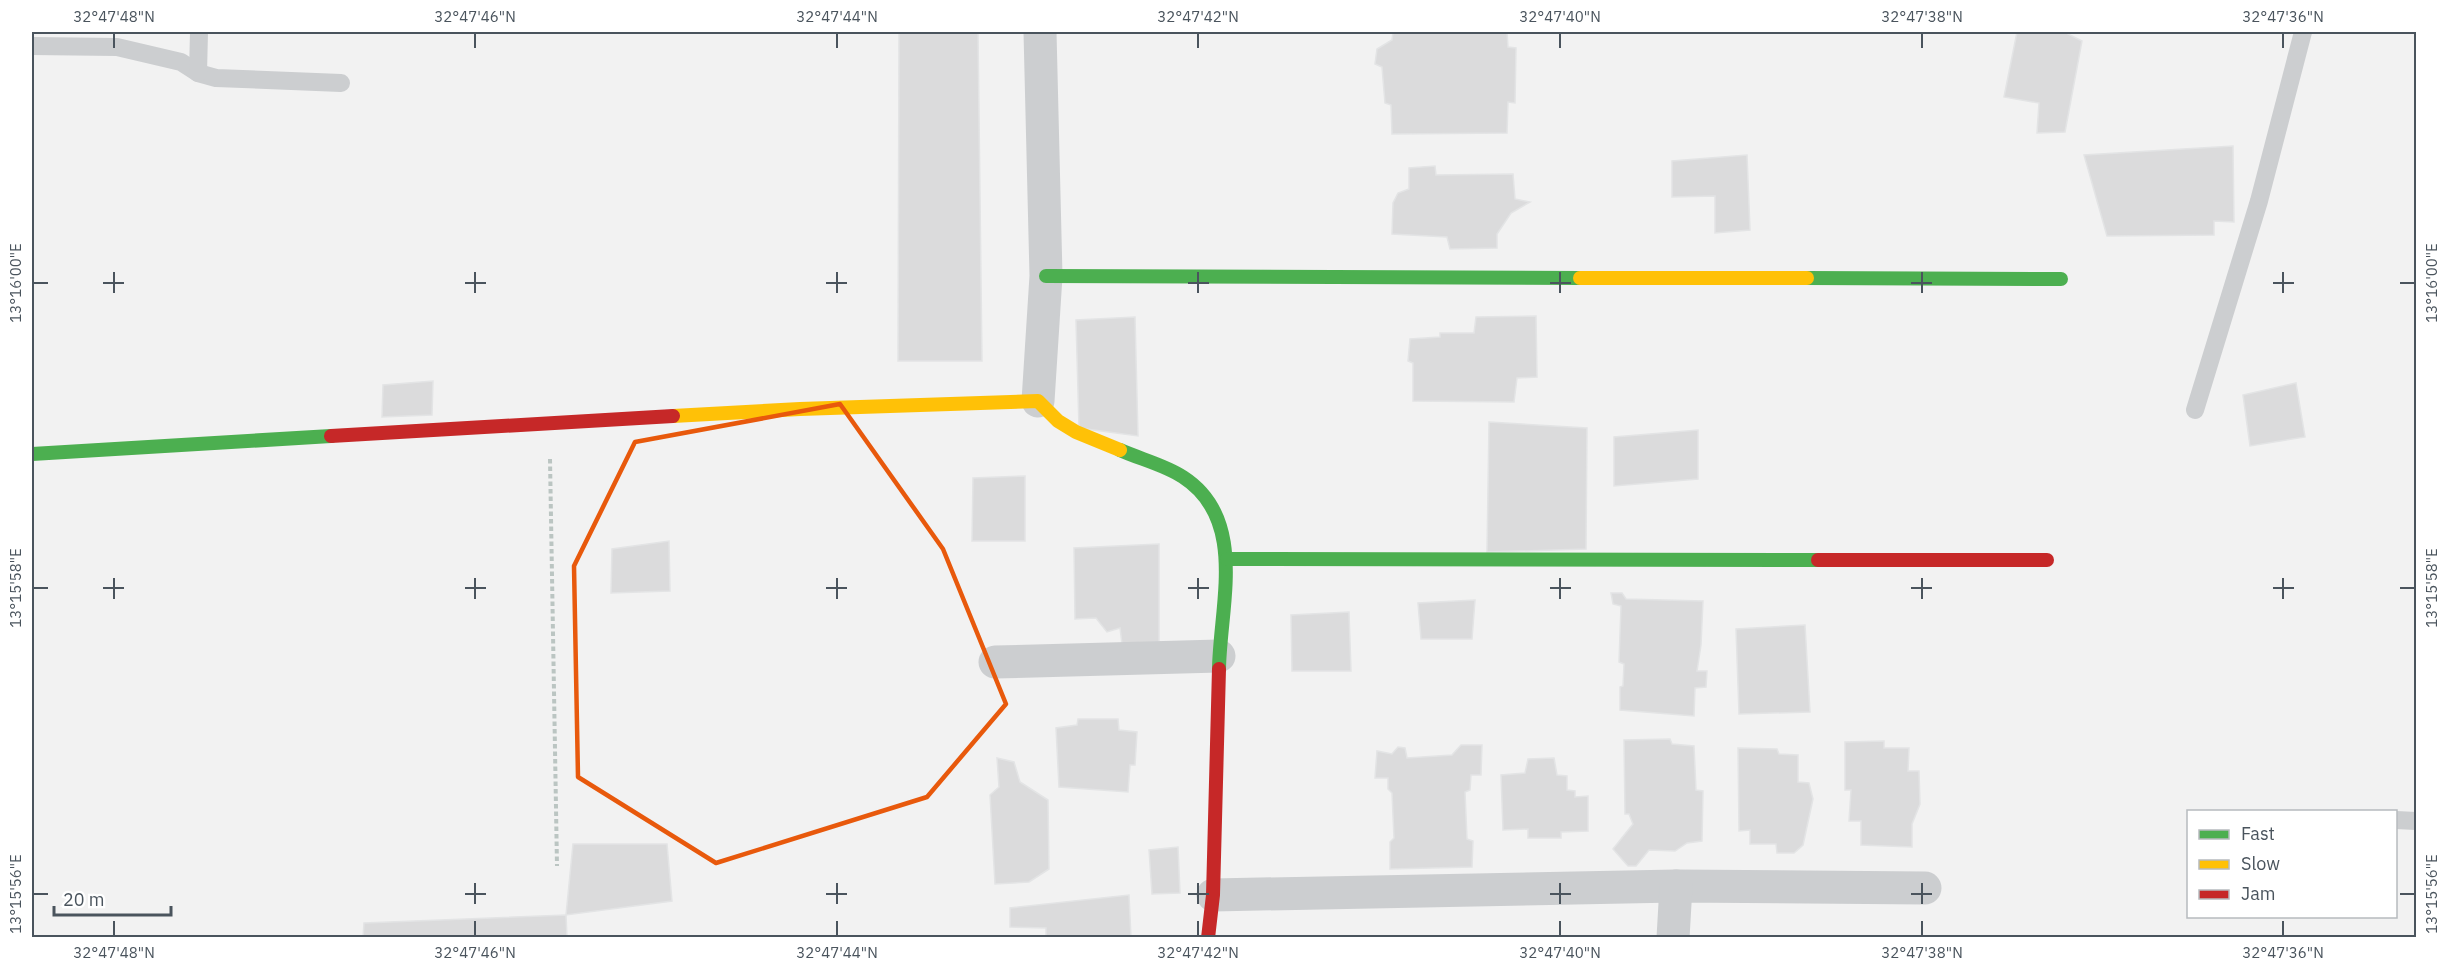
<svg xmlns="http://www.w3.org/2000/svg" width="2448" height="969" viewBox="0 0 2448 969" font-family="'IBM Plex Sans',sans-serif">
  <rect width="100%" height="100%" fill="#f2f2f2"/>
  <g fill="#dbdbdc" stroke="#e3e4e5" stroke-width="1.5">
    <path d="M899 32H978L982 361H898Z"/>
    <path d="M1393 32H1507L1508 47 1516 48 1515 103 1508 102 1507 133 1392 134 1391 105 1385 103 1382 67 1375 64 1377 49 1392 40Z"/>
    <path d="M2017 32H2069L2068 34 2082 41 2065 132 2037 133 2039 103 2004 97Z"/>
    <path d="M2233 146 2234 222 2214 221V235L2107 236 2084 155Z"/>
    <path d="M1747 155 1750 230 1715 233V196L1672 197V161Z"/>
    <path d="M1435 166 1436 175 1513 174 1515 199 1530 202 1511 213 1497 234V248L1450 249 1447 237 1392 234 1393 203 1398 193 1409 189V168Z"/>
    <path d="M1536 316 1537 377 1517 378 1514 402 1413 401V363L1408 361 1410 339 1440 337V333H1474L1476 317Z"/>
    <path d="M1135 317 1138 436 1079 428 1076 320Z"/>
    <path d="M433 381 432 415 382 417 383 385Z"/>
    <path d="M2296 383 2305 437 2250 446 2243 395Z"/>
    <path d="M1489 422 1587 428 1586 549 1487 552Z"/>
    <path d="M1698 430V479L1614 486V437Z"/>
    <path d="M1025 476V541H972L973 478Z"/>
    <path d="M669 541 670 591 611 593 612 549Z"/>
    <path d="M1159 544V642L1122 644 1120 628 1107 632 1096 618 1075 619 1074 548Z"/>
    <path d="M1611 593H1622L1626 599 1703 601 1701 645 1697 671H1707L1706 687 1695 688 1694 716 1620 710V687L1623 686 1624 664 1619 662 1621 606 1613 604Z"/>
    <path d="M1475 600 1472 639H1421L1418 603Z"/>
    <path d="M1349 612 1351 671H1292L1291 615Z"/>
    <path d="M1805 625 1810 712 1739 714 1736 629Z"/>
    <path d="M1078 719H1118L1119 730 1137 732 1135 765H1130L1128 792 1059 787 1056 728 1077 725Z"/>
    <path d="M1670 739 1672 744 1694 746 1696 790 1703 791 1702 841 1687 843 1675 851 1649 850 1636 866H1628L1613 849 1633 824 1629 814H1625L1624 740Z"/>
    <path d="M1884 741V748H1909L1908 771H1919L1920 804 1912 824V847L1861 845V821H1849L1851 790H1845V742Z"/>
    <path d="M1461 745H1482L1481 775H1471L1470 790 1465 792 1467 839 1473 841 1472 867 1390 869V842L1394 838 1392 793 1388 789V778H1375L1377 751 1392 754 1398 747 1405 748 1407 758 1452 755Z"/>
    <path d="M1738 748 1777 749 1779 754 1798 755V782L1809 783 1813 799 1803 845 1794 853H1777L1776 844H1750V830L1739 831Z"/>
    <path d="M997 758 1014 762 1020 782 1048 800 1049 869 1029 882 995 884 990 795 999 787Z"/>
    <path d="M1554 758 1557 775 1567 776V790L1575 791V797L1588 796V831L1561 832V838H1528V829L1503 830 1501 775 1525 773 1528 759Z"/>
    <path d="M573 844H667L672 901 566 915Z"/>
    <path d="M1178 847 1180 893 1152 894 1149 850Z"/>
    <path d="M1129 895 1131 938H1046V928L1010 927V908Z"/>
    <path d="M566 915 567 938H363L364 923Z"/>
  </g>
  <g fill="none" stroke-linecap="round" stroke-linejoin="round">
    <path stroke="#bbc5c2" stroke-width="4" stroke-dasharray="4.5 3" stroke-linecap="butt" d="M550 459 557 866"/>
    <g stroke="#ccced0" stroke-width="18">
      <path d="M32 46 117 47 181 62 198 73 216 78 341 83"/>
      <path d="M198 73 199 32"/>
      <path d="M2195 410 2259 201 2303 32"/>
      <path d="M2396 820 2416 821"/>
    </g>
    <g stroke="#ccced0" stroke-width="33">
      <path d="M1038 401 1046 276 1040 32"/>
      <path d="M995 662 1219 656"/>
      <path d="M1213 895 1676 886 1925 888"/>
      <path d="M1673 938 1676 886"/>
    </g>
    <g stroke="#4caf50" stroke-width="14">
      <path d="M1046 276 1580 278"/>
      <path d="M1807 278 2061 279"/>
      <path d="M1120 450C1140 459 1165 465 1183 477 1248 519 1220 605 1219 669"/>
      <path d="M32 454 331 436"/>
      <path d="M1227 559 1818 560"/>
    </g>
    <g stroke="#ffc107" stroke-width="14">
      <path d="M1580 278H1807"/>
      <path d="M673 416 800 409 1038 401 1058 421 1076 432 1120 450"/>
    </g>
    <g stroke="#c62828" stroke-width="14">
      <path d="M331 436 673 416"/>
      <path d="M1818 560H2047"/>
      <path d="M1208 938 1213 895 1219 669"/>
    </g>
  </g>
  <path fill="none" stroke="#e8590c" stroke-width="4.5" stroke-linejoin="round" d="M840 404 943 549 1006 704 927 797 716 863 578 777 574 566 635 442Z"/>
  <path fill="none" stroke="#4a545d" stroke-width="2" d="M114 33V48M475 33V48M837 33V48M1198 33V48M1560 33V48M1922 33V48M2283 33V48M114 272V293M475 272V293M837 272V293M1198 272V293M1560 272V293M1922 272V293M2283 272V293M33 283H48M103 283H124M465 283H486M826 283H847M1188 283H1209M1550 283H1571M1911 283H1932M2273 283H2294M2400 283H2415M114 578V599M475 578V599M837 578V599M1198 578V599M1560 578V599M1922 578V599M2283 578V599M33 588H48M103 588H124M465 588H486M826 588H847M1188 588H1209M1550 588H1571M1911 588H1932M2273 588H2294M2400 588H2415M475 883V904M837 883V904M1198 883V904M1560 883V904M1922 883V904M33 894H48M465 894H486M826 894H847M1188 894H1209M1550 894H1571M1911 894H1932M2400 894H2415M114 921V936M475 921V936M837 921V936M1198 921V936M1560 921V936M1922 921V936M2283 921V936"/>
  <rect width="2448" height="969" fill="none" stroke="#ffffff" stroke-width="66"/>
  <rect x="2187" y="810" width="210" height="108" fill="#ffffff" stroke="#b7bbbe" stroke-width="1.5"/>
  <rect x="2199" y="830" width="30" height="9" fill="#4caf50" stroke="#b7bbbe" stroke-width="1.5"/>
  <text x="2241" y="840" font-size="18" fill="#4a545d">Fast</text>
  <rect x="2199" y="860" width="30" height="9" fill="#ffc107" stroke="#b7bbbe" stroke-width="1.5"/>
  <text x="2241" y="870" font-size="18" fill="#4a545d">Slow</text>
  <rect x="2199" y="890" width="30" height="9" fill="#c62828" stroke="#b7bbbe" stroke-width="1.5"/>
  <text x="2241" y="900" font-size="18" fill="#4a545d">Jam</text>
  <path d="M54 906v9h117v-9" fill="none" stroke="#4a545d" stroke-width="3"/>
  <text x="63" y="906" font-size="18" fill="#4a545d" stroke="#ffffff" stroke-width="4.5" paint-order="stroke">20 m</text>
  <rect x="33" y="33" width="2382" height="903" fill="none" stroke="#4a545d" stroke-width="2"/>
  <g font-size="15" text-anchor="middle" fill="#4a545d">
    <text x="114" y="22">32°47'48"N</text>
    <text x="475" y="22">32°47'46"N</text>
    <text x="837" y="22">32°47'44"N</text>
    <text x="1198" y="22">32°47'42"N</text>
    <text x="1560" y="22">32°47'40"N</text>
    <text x="1922" y="22">32°47'38"N</text>
    <text x="2283" y="22">32°47'36"N</text>
    <text transform="translate(2432 283) rotate(-90)" y="5">13°16'00"E</text>
    <text transform="translate(16 283) rotate(-90)" y="5">13°16'00"E</text>
    <text transform="translate(2432 588) rotate(-90)" y="5">13°15'58"E</text>
    <text transform="translate(16 588) rotate(-90)" y="5">13°15'58"E</text>
    <text transform="translate(2432 894) rotate(-90)" y="5">13°15'56"E</text>
    <text transform="translate(16 894) rotate(-90)" y="5">13°15'56"E</text>
    <text x="114" y="958">32°47'48"N</text>
    <text x="475" y="958">32°47'46"N</text>
    <text x="837" y="958">32°47'44"N</text>
    <text x="1198" y="958">32°47'42"N</text>
    <text x="1560" y="958">32°47'40"N</text>
    <text x="1922" y="958">32°47'38"N</text>
    <text x="2283" y="958">32°47'36"N</text>
  </g>
</svg>
